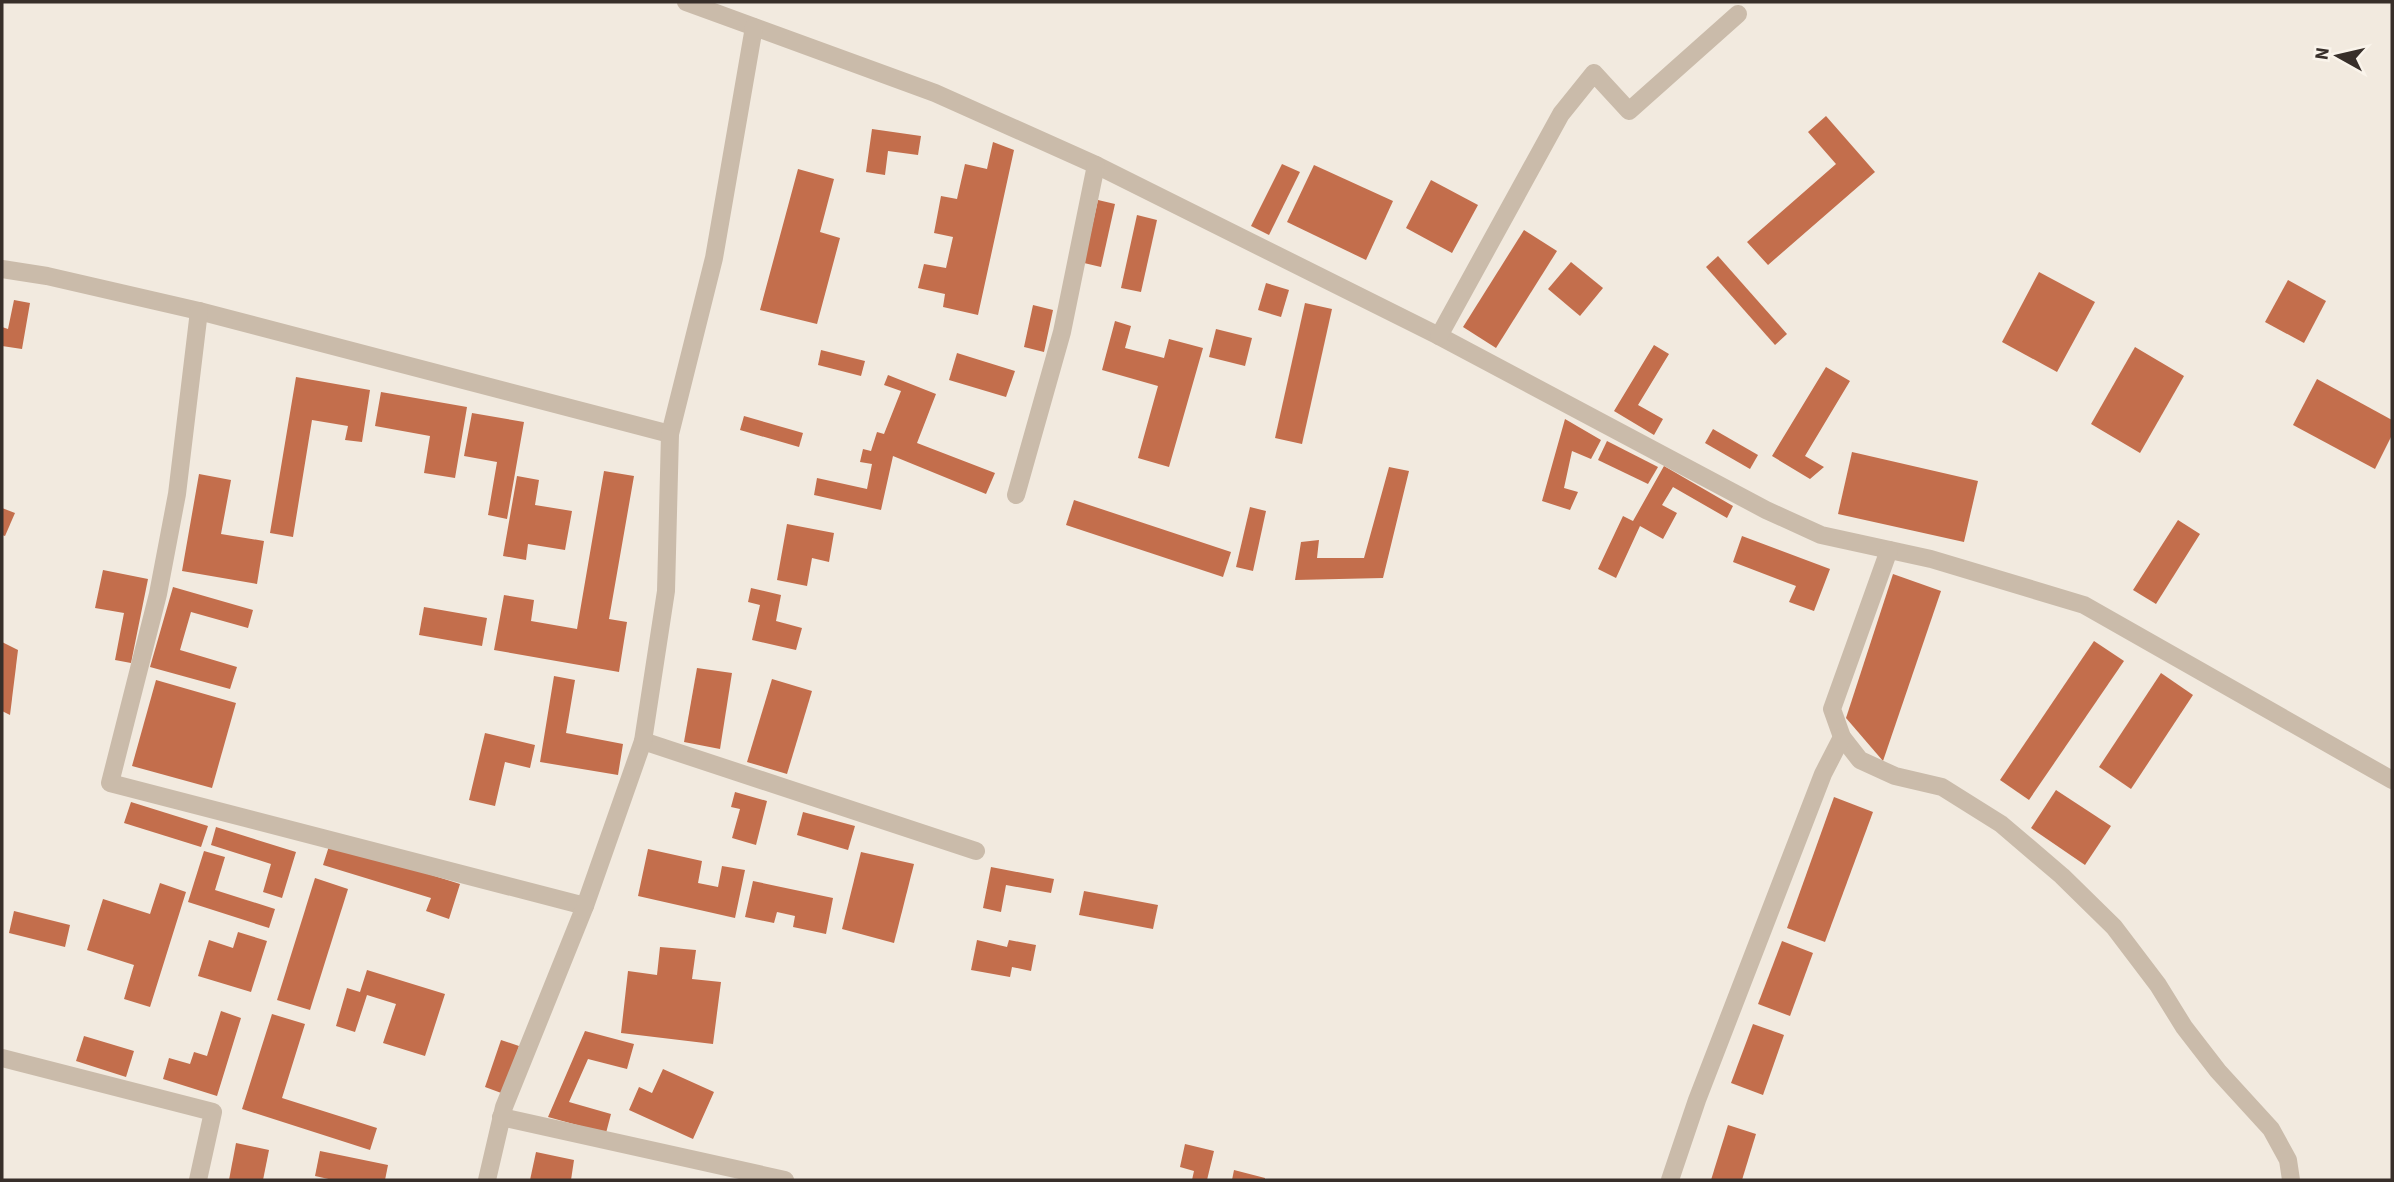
<svg xmlns="http://www.w3.org/2000/svg" width="2394" height="1182" viewBox="0 0 2394 1182" font-family="'Source Sans 3',sans-serif">
  <rect width="100%" height="100%" fill="#f2eadf"/>
  <g fill="#c36e4c">
    <path d="M1826 116 1875 172 1768 265 1747 242 1836 164 1808 132Z"/>
    <path d="M872 129 921 136 918 155 888 151 885 175 866 172Z"/>
    <path d="M993 142 1014 150 978 315 943 307 945 294 918 288 924 264 946 268 953 237 934 233 941 196 957 199 965 164 987 169Z"/>
    <path d="M1282 164 1300 172 1269 235 1251 226Z"/>
    <path d="M1314 165 1393 201 1366 260 1287 222Z"/>
    <path d="M798 169 834 179 820 232 840 238 817 324 760 310Z"/>
    <path d="M1431 180 1478 205 1452 253 1406 228Z"/>
    <path d="M1098 200 1115 204 1101 267 1084 263Z"/>
    <path d="M1137 215 1157 220 1141 292 1121 288Z"/>
    <path d="M1524 230 1557 251 1496 348 1463 327Z"/>
    <path d="M1718 256 1787 334 1775 345 1706 267Z"/>
    <path d="M1571 262 1603 288 1580 316 1548 289Z"/>
    <path d="M2039 272 2095 302 2057 372 2002 342Z"/>
    <path d="M2288 280 2326 301 2304 343 2265 322Z"/>
    <path d="M1266 283 1289 290 1281 317 1258 310Z"/>
    <path d="M14 300 30 303 22 349 2 346V327L8 329Z"/>
    <path d="M1305 303 1332 309 1302 444 1275 438Z"/>
    <path d="M1033 305 1053 310 1044 352 1024 347Z"/>
    <path d="M1115 321 1131 326 1125 348 1164 358 1169 339 1203 348 1169 467 1138 458 1158 386 1102 370Z"/>
    <path d="M1216 329 1252 338 1245 366 1209 357Z"/>
    <path d="M1654 345 1669 354 1638 405 1663 419 1654 435 1614 411Z"/>
    <path d="M2135 347 2184 376 2140 453 2091 424Z"/>
    <path d="M821 350 865 361 861 376 818 365Z"/>
    <path d="M957 353 1015 371 1006 397 949 380Z"/>
    <path d="M1826 367 1850 381 1805 456 1824 467 1810 479 1772 456Z"/>
    <path d="M888 375 936 394 917 443 995 473 986 494 893 456 881 510 814 495 817 478 867 489 872 464 860 462 863 449 871 451 877 432 884 434 901 391 884 385Z"/>
    <path d="M296 377 370 390 362 442 345 440 348 426 312 420 293 537 270 533Z"/>
    <path d="M2317 379 2392 420V435L2375 469 2293 425Z"/>
    <path d="M381 392 467 407 455 478 424 473 430 436 375 426Z"/>
    <path d="M472 413 524 422 507 519 488 515 497 462 464 456Z"/>
    <path d="M744 416 803 433 799 447 740 430Z"/>
    <path d="M1565 419 1601 440 1591 459 1572 451 1564 488 1578 492 1570 510 1542 501Z"/>
    <path d="M1713 429 1758 455 1750 469 1705 443Z"/>
    <path d="M1607 441 1658 467 1648 484 1598 460Z"/>
    <path d="M1852 452 1978 481 1964 542 1838 514Z"/>
    <path d="M1664 466 1733 506 1727 518 1673 487 1662 505 1677 513 1663 539 1640 526 1616 578 1598 569 1623 516 1633 521Z"/>
    <path d="M1389 467 1409 471 1383 578 1295 580 1301 542 1319 540 1317 558H1364Z"/>
    <path d="M604 471 634 476 609 619 627 622 619 672 494 650 504 595 534 600 531 621 577 629Z"/>
    <path d="M199 474 231 480 221 534 264 541 257 584 182 571Z"/>
    <path d="M517 476 539 480 535 505 572 511 565 550 528 544 526 560 503 556Z"/>
    <path d="M1074 500 1231 552 1223 577 1066 525Z"/>
    <path d="M1250 507 1266 511 1253 571 1236 567Z"/>
    <path d="M2 508 15 513 5 536 2 535Z"/>
    <path d="M2178 520 2200 534 2156 604 2133 590Z"/>
    <path d="M787 524 834 533 829 562 812 558 807 586 777 580Z"/>
    <path d="M1742 536 1830 569 1814 611 1789 602 1796 586 1733 562Z"/>
    <path d="M103 570 148 579 131 663 115 660 124 613 95 608Z"/>
    <path d="M1893 574 1941 591 1883 761 1846 718Z"/>
    <path d="M173 587 253 610 248 628 191 612 180 650 237 667 230 689 150 667Z"/>
    <path d="M751 588 781 595 776 621 802 628 796 650 752 640 760 605 748 602Z"/>
    <path d="M424 607 487 618 482 646 419 635Z"/>
    <path d="M2094 641 2124 661 2029 800 2000 780Z"/>
    <path d="M2 642 18 650 10 715 2 711Z"/>
    <path d="M697 668 732 673 720 749 684 742Z"/>
    <path d="M2161 673 2193 695 2131 789 2099 767Z"/>
    <path d="M554 676 575 680 566 733 623 744 618 775 540 762Z"/>
    <path d="M772 679 812 691 787 774 747 762Z"/>
    <path d="M156 680 236 703 212 788 132 766Z"/>
    <path d="M485 733 535 745 530 768 505 762 495 806 469 800Z"/>
    <path d="M2056 790 2111 826 2085 865 2031 828Z"/>
    <path d="M735 792 767 801 756 845 732 838 740 809 731 807Z"/>
    <path d="M1834 797 1873 812 1825 942 1787 928Z"/>
    <path d="M131 802 208 826 201 847 124 823Z"/>
    <path d="M803 812 855 826 848 850 797 835Z"/>
    <path d="M216 827 296 852 282 898 263 892 271 864 211 845Z"/>
    <path d="M330 843 460 884 449 919 426 911 431 898 323 865Z"/>
    <path d="M648 849 702 861 698 883 718 887 722 866 745 870 735 918 638 896Z"/>
    <path d="M204 851 225 857 215 890 275 909 269 928 188 902Z"/>
    <path d="M861 852 914 864 894 943 842 929Z"/>
    <path d="M991 867 1054 879 1051 893 1006 885 1001 912 983 908Z"/>
    <path d="M315 878 348 889 310 1010 277 1000Z"/>
    <path d="M753 881 833 898 826 934 793 927 795 916 777 912 774 923 745 917Z"/>
    <path d="M160 883 186 892 150 1007 124 999 134 965 87 950 103 899 150 914Z"/>
    <path d="M1084 891 1158 905 1153 929 1079 915Z"/>
    <path d="M14 911 70 925 65 947 9 933Z"/>
    <path d="M238 932 267 941 251 992 198 976 209 940 233 948Z"/>
    <path d="M977 940 1007 947 1009 940 1036 945 1031 971 1012 967 1010 977 971 970Z"/>
    <path d="M1782 941 1813 953 1790 1016 1758 1004Z"/>
    <path d="M660 947 696 950 692 979 721 982 713 1044 621 1033 628 971 657 975Z"/>
    <path d="M367 970 445 994 425 1056 383 1043 396 1004 367 995 355 1032 336 1026 347 988 360 992Z"/>
    <path d="M221 1011 241 1018 217 1096 163 1079 169 1058 190 1064 194 1052 207 1056Z"/>
    <path d="M272 1014 305 1024 282 1098 377 1128 370 1150 242 1109Z"/>
    <path d="M1753 1024 1784 1035 1763 1095 1731 1083Z"/>
    <path d="M585 1031 634 1044 627 1069 588 1059 569 1102 611 1114 606 1133 548 1117Z"/>
    <path d="M84 1036 134 1051 126 1077 76 1061Z"/>
    <path d="M501 1040 519 1046 504 1094 485 1087Z"/>
    <path d="M663 1069 714 1092 693 1139 629 1110 639 1087 652 1093Z"/>
    <path d="M1728 1125 1756 1134 1742 1180H1711Z"/>
    <path d="M236 1143 269 1150 263 1180H229Z"/>
    <path d="M1185 1144 1214 1151 1207 1180H1192L1194 1171 1180 1167Z"/>
    <path d="M320 1151 388 1165 385 1180H333L315 1176Z"/>
    <path d="M536 1152 574 1160 571 1180H530Z"/>
    <path d="M1234 1170 1265 1178V1180H1232Z"/>
  </g>
  <g fill="none" stroke-linecap="round" stroke-linejoin="round">
    <path stroke="#cabbaa" stroke-width="18" d="M2 1058 213 1112 198 1180"/>
    <g stroke="#cabbaa" stroke-width="18">
      <path d="M686 2 935 93 1096 165 1439 336 1766 510 1821 535 1931 559 2084 605 2392 780"/>
      <path d="M2 269 47 276 199 311 670 434"/>
      <path d="M199 311 177 494 158 594 110 783 585 906"/>
      <path d="M1439 336 1561 114 1594 73 1629 111 1738 14"/>
      <path d="M1016 495 1062 332 1096 165"/>
      <path d="M1889 550 1832 709 1842 737 1860 760 1895 776 1942 787 2001 824 2062 876 2114 927 2158 985 2184 1027 2218 1071 2271 1129 2288 1160 2291 1180"/>
      <path d="M643 741 976 851"/>
      <path d="M501 1117 785 1180"/>
      <path d="M487 1180 504 1107 585 906 643 741 666 591 670 434 714 258 754 27"/>
      <path d="M1670 1180 1697 1100 1823 774 1842 737"/>
    </g>
  </g>
  <rect width="2394" height="1182" fill="none" stroke="#382f2a" stroke-width="7"/>
  <g transform="translate(2338 56) rotate(278)" stroke="#faf4eb" stroke-width="5" paint-order="stroke">
  <path d="M0-5L12 26L0 18L-12 26Z" fill="#382f2a"/>
  <text y="-10" font-size="19" font-weight="bold" text-anchor="middle" fill="#382f2a">N</text>
  </g>
</svg>
